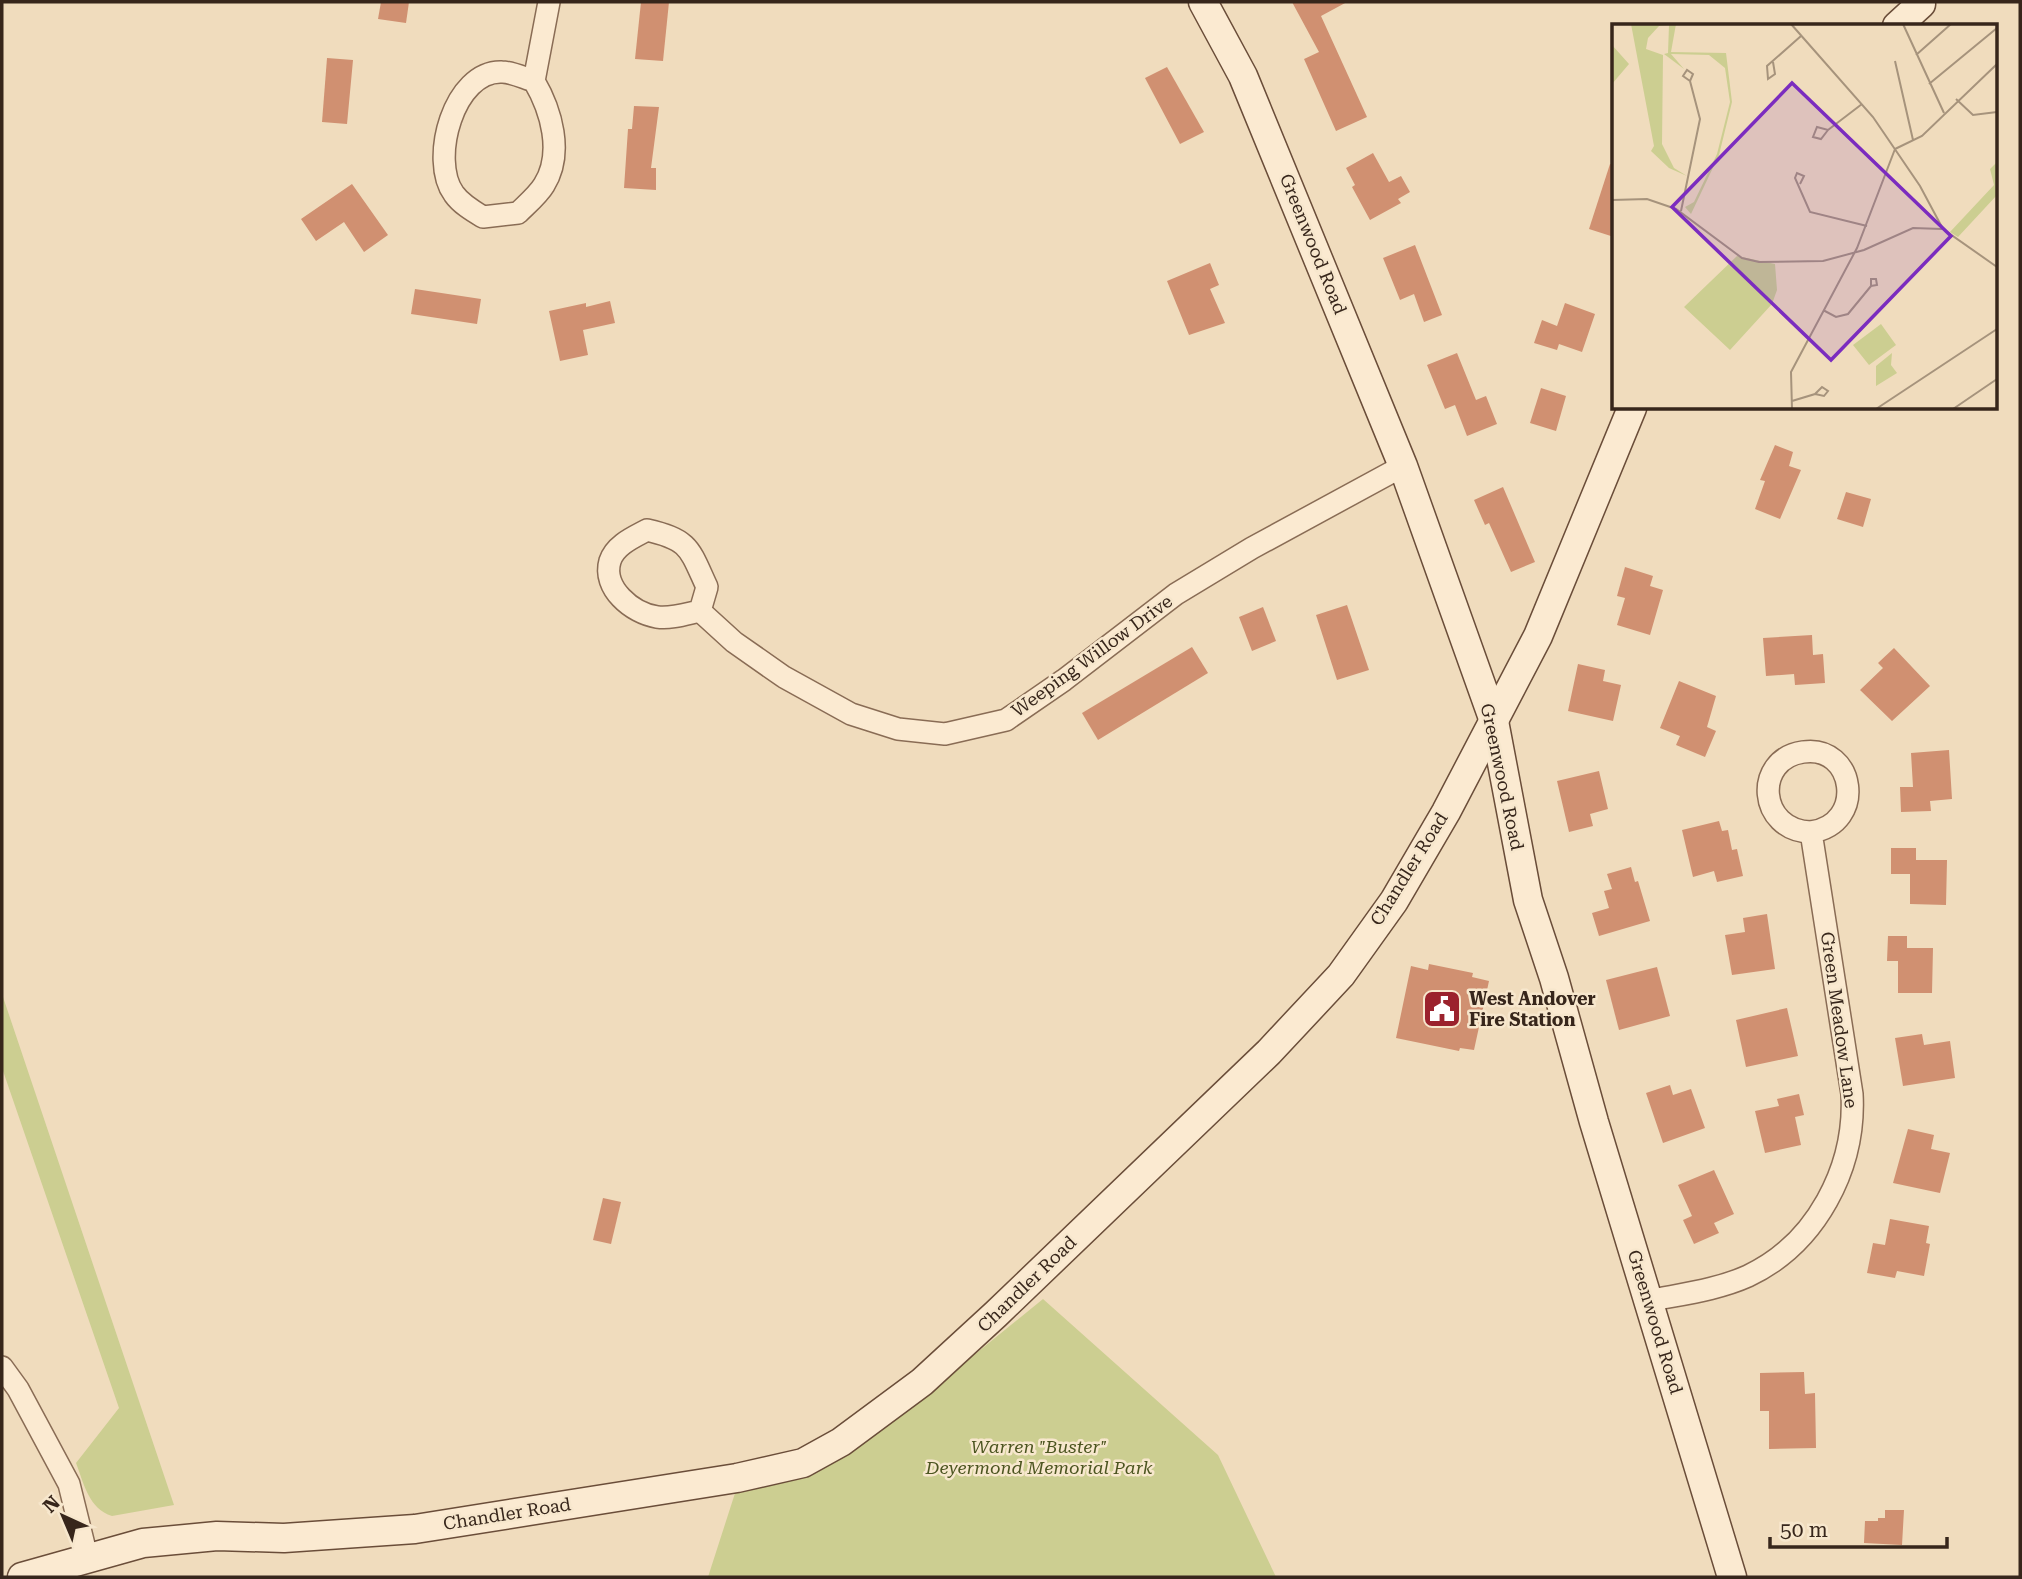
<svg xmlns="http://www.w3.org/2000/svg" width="2022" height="1579" viewBox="0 0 2022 1579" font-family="'Roboto Serif',serif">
  <rect width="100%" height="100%" fill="#f0dcbd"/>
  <g fill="#ccce91">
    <path d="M2 994 174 1505 112 1516C89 1509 84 1484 76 1463L119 1408 2 1068Z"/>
    <path d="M1043 1299 1218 1455 1276 1577H708L737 1487 894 1420Z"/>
  </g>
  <g fill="#d09071">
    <path d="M381 2H409L406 23 378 19Z"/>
    <path d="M641 2H669L663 61 635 59Z"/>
    <path d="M1292 2H1347L1321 16 1367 117 1336 131 1304 59 1319 52Z"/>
    <path d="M327 58 353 60 347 124 322 122Z"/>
    <path d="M1167 67 1204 132 1180 144 1145 78Z"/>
    <path d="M634 106 659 107 651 168H656V190L624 188 628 129H632Z"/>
    <path d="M1373 153 1389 182 1401 176 1410 192 1398 199 1401 203 1370 220 1352 187 1355 185 1346 168Z"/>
    <path d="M1610 164 1614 165V237L1589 229Z"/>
    <path d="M352 184 388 235 364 252 344 222 316 241 301 219Z"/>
    <path d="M1415 245 1442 315 1424 322 1414 294 1400 300 1383 258Z"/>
    <path d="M1210 263 1219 285 1210 289 1225 323 1189 335 1167 281Z"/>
    <path d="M415 289 481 299 477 324 411 314Z"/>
    <path d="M610 301 615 323 583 330 588 355 560 361 549 311 586 303V307Z"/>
    <path d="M1565 303 1595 314 1582 352 1559 344 1557 350 1534 343 1542 320 1557 326Z"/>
    <path d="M1457 353 1476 400 1486 396 1497 424 1467 436 1455 405 1445 409 1427 365Z"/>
    <path d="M1541 388 1566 396 1556 431 1530 423Z"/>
    <path d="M1775 445 1793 452 1789 466 1801 470 1780 519 1755 509 1765 481 1760 480Z"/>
    <path d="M1503 487 1535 562 1511 572 1489 523 1485 525 1474 500Z"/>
    <path d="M1846 492 1871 499 1863 527 1837 519Z"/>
    <path d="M1625 567 1653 576 1650 586 1663 590 1650 635 1617 625 1625 598 1617 596Z"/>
    <path d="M1347 605 1369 670 1337 680 1316 615Z"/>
    <path d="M1263 607 1276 641 1252 651 1239 617Z"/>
    <path d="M1812 635 1813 655 1823 654 1825 683 1795 685 1794 674 1766 676 1763 638Z"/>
    <path d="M1192 647 1208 673 1098 740 1082 713Z"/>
    <path d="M1894 648 1930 686 1892 721 1860 690 1883 668 1878 663Z"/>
    <path d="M1578 664 1605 670 1603 681 1621 685 1613 721 1568 711Z"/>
    <path d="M1679 681 1716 696 1707 727 1716 731 1705 757 1676 745 1680 736 1660 728Z"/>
    <path d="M1949 750 1952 799 1930 801 1931 811 1901 812 1900 787H1913L1911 753Z"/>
    <path d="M1599 771 1608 809 1590 814 1593 826 1569 832 1557 781Z"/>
    <path d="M1719 821 1722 831 1728 830 1732 850 1737 849 1743 876 1717 882 1714 871 1693 877 1682 830Z"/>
    <path d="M1891 848H1916V860H1947L1946 905 1910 904V874H1891Z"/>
    <path d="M1631 867 1635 882 1638 881 1650 921 1599 936 1592 913 1609 908 1604 891 1612 889 1607 874Z"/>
    <path d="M1767 914 1775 969 1732 975 1725 935 1745 932 1743 918Z"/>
    <path d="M1888 936H1907V948H1933L1932 993H1898V961H1887Z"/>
    <path d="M1429 964 1473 973 1472 977 1489 981 1474 1050 1460 1048 1459 1051 1396 1038 1411 966 1428 970Z"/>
    <path d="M1657 967 1670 1016 1619 1030 1606 980Z"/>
    <path d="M1787 1008 1798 1056 1746 1067 1736 1020Z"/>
    <path d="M1922 1034 1924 1045 1950 1041 1955 1078 1903 1086 1895 1038Z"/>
    <path d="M1670 1085 1673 1095 1691 1089 1705 1128 1663 1143 1646 1093Z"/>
    <path d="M1799 1094 1804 1115 1795 1117 1801 1145 1765 1153 1755 1111 1779 1106 1777 1099Z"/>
    <path d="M1908 1129 1934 1135 1931 1149 1950 1153 1940 1193 1893 1183Z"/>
    <path d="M1714 1170 1734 1214 1714 1223 1719 1233 1694 1244 1683 1220 1692 1216 1678 1185Z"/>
    <path d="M603 1198 621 1202 611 1244 593 1240Z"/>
    <path d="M1890 1219 1929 1226 1926 1243 1930 1244 1924 1276 1897 1271 1895 1278 1867 1273 1873 1243 1885 1245Z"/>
    <path d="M1804 1372 1805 1394 1815 1393 1816 1448 1769 1449V1411H1760V1373Z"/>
    <path d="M1885 1510H1904L1902 1545 1864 1543 1865 1521H1878V1518H1885Z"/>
  </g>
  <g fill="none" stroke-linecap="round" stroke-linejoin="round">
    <defs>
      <g id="street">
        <path d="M534 81C524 78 512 72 502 72 454 70 429 160 454 194 461 204 473 211 483 217L518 213C526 205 538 195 544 185 564 153 551 110 534 81L549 2"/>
        <path d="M647 530C690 540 689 548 707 587L700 611C686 614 671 619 657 617 632 613 602 588 610 561 615 545 634 537 647 530Z"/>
        <path d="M700 611 734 642 784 677 851 714 898 729 945 734 1006 720 1064 680 1176 594 1252 548 1403 466"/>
        <path d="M1648 1301C1682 1294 1717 1290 1748 1276 1816 1244 1856 1168 1852 1094L1811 832C1867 824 1855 744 1803 752 1753 759 1758 831 1811 832"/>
        <path d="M2 1367 18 1389 69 1484 87 1557"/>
      </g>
      <g id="secondary">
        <path d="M1203 2 1243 76 1403 466 1494 721 1528 900 1554 978 1594 1122 1732 1577"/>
        <path d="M1897 26 1921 4"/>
        <path d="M22 1577 143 1543 217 1536 284 1538 415 1529 737 1478 803 1463 841 1442 922 1382 996 1314 1269 1052 1341 975 1394 901 1446 812 1538 636 1632 408"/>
      </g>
    </defs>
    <use href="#street" stroke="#896c55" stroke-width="24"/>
    <use href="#secondary" stroke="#6a4d39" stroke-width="31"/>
    <use href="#street" stroke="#fbead1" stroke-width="21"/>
    <use href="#secondary" stroke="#fbead1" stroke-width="28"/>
  </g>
  <defs>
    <symbol id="civic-square" viewBox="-11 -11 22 22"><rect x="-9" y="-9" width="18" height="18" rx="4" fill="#9b222d" stroke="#f7e7cd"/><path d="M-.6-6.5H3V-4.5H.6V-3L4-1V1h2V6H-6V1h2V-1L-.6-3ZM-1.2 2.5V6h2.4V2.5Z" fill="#fff"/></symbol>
  </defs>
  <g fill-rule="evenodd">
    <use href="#civic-square" x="1420" y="987" width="44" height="44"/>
  </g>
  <g text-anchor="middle" stroke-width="5" stroke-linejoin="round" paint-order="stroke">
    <g font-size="18" fill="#37261b" stroke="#f7e7cd">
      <text transform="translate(1313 244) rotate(68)" y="6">Greenwood Road</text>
      <text transform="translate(1092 656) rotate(-36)" y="6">Weeping Willow Drive</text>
      <text transform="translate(1502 777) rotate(78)" y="6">Greenwood Road</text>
      <text transform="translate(1409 869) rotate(-58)" y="6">Chandler Road</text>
      <text transform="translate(1839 1020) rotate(82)" y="6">Green Meadow Lane</text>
      <text transform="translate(1027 1284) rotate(-44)" y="6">Chandler Road</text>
      <text transform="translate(1655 1322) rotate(73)" y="6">Greenwood Road</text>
      <text transform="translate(507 1514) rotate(-9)" y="6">Chandler Road</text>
    </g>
    <g font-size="18" font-weight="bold" fill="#37261b" stroke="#f7e7cd" text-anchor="start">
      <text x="1469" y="1005">West Andover<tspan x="1469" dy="21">Fire Station</tspan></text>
    </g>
    <g font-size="18" font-style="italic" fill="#4c5520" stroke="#f7e7cd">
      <text x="1039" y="1453">Warren "Buster"<tspan x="1039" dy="21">Deyermond Memorial Park</tspan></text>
    </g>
  </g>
  <g transform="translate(1612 24)">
    <rect width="385" height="385" fill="#f0dcbd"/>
    <path d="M19 0H64L59 28 114 29 120 78 107 131 79 190 73 183 82 178 105 130 118 78 113 44 97 31 59 30 72 45 52 30 56 29 57 1 47 2 36 14 34 25 51 31 50 120 62 144 75 152 57 144 39 127 42 122ZM0 21 17 40 0 60ZM385 138V171L346 213 338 208 382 161 378 145ZM125 232 163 240 165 266 160 280 118 326 72 283ZM269 300 284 321 257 341 241 321ZM280 329 279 341 285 349 264 362V342Z" fill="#ccce91"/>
    <path fill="none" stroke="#a6937c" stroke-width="2" d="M179 0 261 93 308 162 331 205 385 243M291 0 332 89M304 31 339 0M283 37 301 116M161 38 163 50 156 55 155 42 189 12M317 60 385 4M344 75 361 91 385 88M216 106 209 115 201 113 205 103 216 106 250 80M283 125 310 112 385 40M188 160 192 152 185 149 183 154 198 188 255 202M0 176 35 175 64 185 130 234 147 238 211 237 252 226 301 204 330 205M69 187 88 95 78 57 81 50 75 46 71 52 78 57M211 286 224 293 236 290 259 262 265 261 264 255H259V262M180 377 203 370 210 363 216 367 212 372 203 370M180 385 179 348 245 224 283 125M264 385 385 305M341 385 385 355"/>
    <path fill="#7b2cbf" fill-opacity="0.15" stroke="#7b2cbf" stroke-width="3.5" d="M180 59 339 212 219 336 60 183Z"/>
    <rect width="385" height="385" fill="none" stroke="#37261b" stroke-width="3.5"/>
  </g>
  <rect width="2022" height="1579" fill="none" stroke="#37261b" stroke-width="7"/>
  <g transform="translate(63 1516) rotate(316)" stroke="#f7e7cd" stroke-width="5" paint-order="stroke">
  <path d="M0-5L12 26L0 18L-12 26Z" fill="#37261b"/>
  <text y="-10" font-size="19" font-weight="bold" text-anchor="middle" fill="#37261b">N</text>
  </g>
  <path d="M1770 1537v10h177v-10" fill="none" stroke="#37261b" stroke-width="3.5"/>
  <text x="1780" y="1537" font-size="21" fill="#37261b" stroke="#f7e7cd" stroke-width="5" paint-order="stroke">50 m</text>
</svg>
